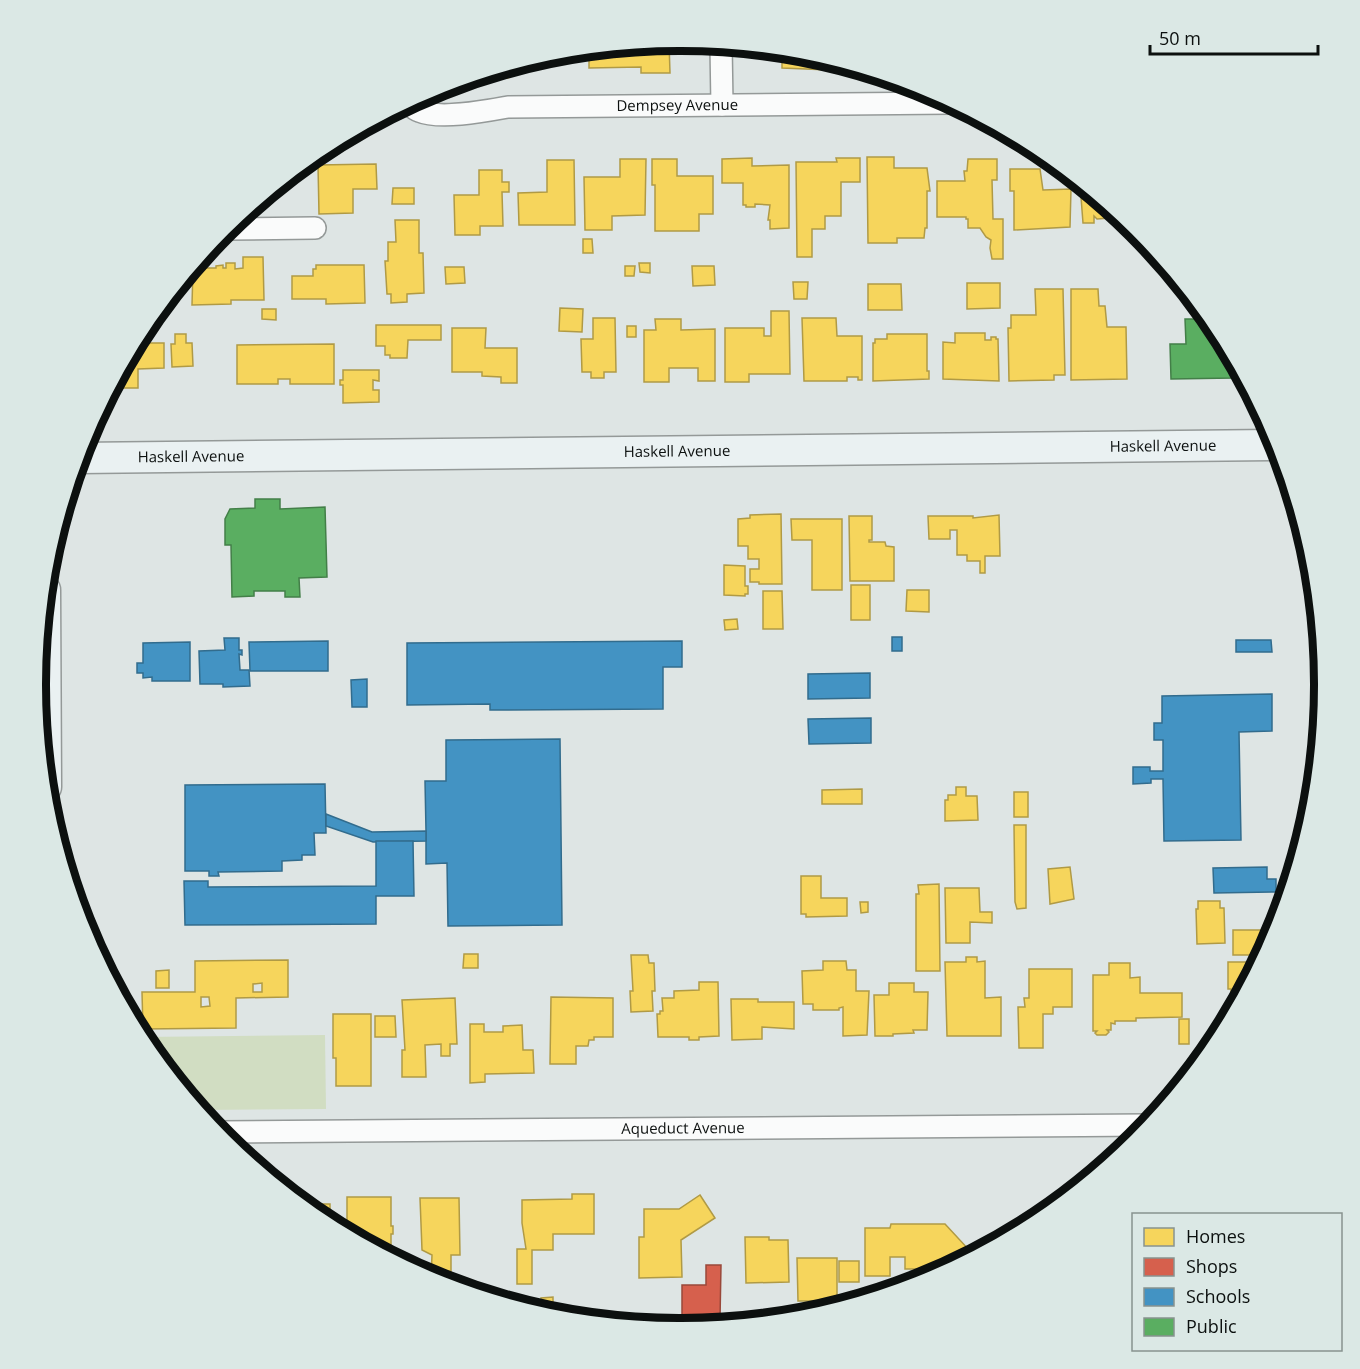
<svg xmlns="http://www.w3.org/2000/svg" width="1360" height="1369" viewBox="0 0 1360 1369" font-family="'Open Sans',sans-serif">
  <rect width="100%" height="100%" fill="#dee5e4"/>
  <path fill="#d1ddc2" d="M325 1035 326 1109 200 1110 142 1037Z"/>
  <g fill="#f6d55c" stroke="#b09a45" stroke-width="1.5" fill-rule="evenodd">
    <path d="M669 42 670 73H641V67L589 68V49Z"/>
    <path d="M782 51 806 53 853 67V71L782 68Z"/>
    <path d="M508 67V78H475V77Z"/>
    <path d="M861 70 886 77V78H863L861 76Z"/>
    <path d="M867 157H894V168H927L930 191H927V228H925L924 238H897V243H868Z"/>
    <path d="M752 158V166L789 165V228L770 229V220H768L770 205 755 204V207H746V205H743V183H722V159Z"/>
    <path d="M836 158H860V182H841V216H825V229H812V257H797L796 162H837Z"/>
    <path d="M620 159H646L645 215 612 216V230H585L584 177H620Z"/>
    <path d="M652 159H677V176H713V214H699V231H655V185H652Z"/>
    <path d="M968 159H997V180H992L993 219H1003V259H992L990 248 991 240 986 237 980 228H968V219H966V217H937V181H965L964 171H967Z"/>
    <path d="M547 160H574L575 225H519L518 193 547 192Z"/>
    <path d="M376 164 377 189H353V213L319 214 318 165Z"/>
    <path d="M1010 169H1040L1043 190 1071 189 1070 227 1014 230V191H1010Z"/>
    <path d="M479 170H502V182H509V192H502L503 226H480V235H455L454 195H479Z"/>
    <path d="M1080 184 1125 221 1114 224 1111 222 1110 218 1097 219 1094 216V223H1083Z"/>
    <path d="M393 188H414V204H392Z"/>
    <path d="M395 220H419V253H423L424 293 407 294V302L391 303V294H387L385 261H388V242H396Z"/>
    <path d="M583 239H592L593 253H583Z"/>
    <path d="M243 257H263L264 300H231V304L192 305 193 268H216V266L223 265V268H226V263H235V269L243 268Z"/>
    <path d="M639 263H650V273L640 272Z"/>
    <path d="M316 265H364L365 303 326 304V299H292V276H313V269H316Z"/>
    <path d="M625 266H635L634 276H625Z"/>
    <path d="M692 266H714L715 285 693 286Z"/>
    <path d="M445 267H464L465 283 446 284Z"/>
    <path d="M793 282H808L807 299H794Z"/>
    <path d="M967 283H1000V308L967 309Z"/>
    <path d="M868 284H901L902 310H868Z"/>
    <path d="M1035 289H1063L1065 375H1054V380L1009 381 1008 328H1011V315H1036Z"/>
    <path d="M1071 289H1098L1099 306H1105L1107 327H1126L1127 379 1071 380Z"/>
    <path d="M560 308 583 309 582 332 559 331Z"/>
    <path d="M262 309H276V320L262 319Z"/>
    <path d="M771 311H789L790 374H749V382H725V328H764V336H771Z"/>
    <path d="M157 312V321H149Z"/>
    <path d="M593 318H615L616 372H604V378H591V372H582L581 339H593Z"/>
    <path d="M802 318H836L837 336H862V380H858V377H847V381H804Z"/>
    <path d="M655 319H681V330L715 329V381H698V368H669V382H644V330H656Z"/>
    <path d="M376 325H441V340H408L407 358H390V355H385V346H376Z"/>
    <rect x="627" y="326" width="9" height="11"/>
    <path d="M452 328H486L485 348H517V383H501V377L482 376V372H452Z"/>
    <path d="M955 333H985V340H991V337H996V339H998L999 381 943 379V342L955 343Z"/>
    <path d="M175 334H186V343H192L193 366 172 367 171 344H175Z"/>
    <path d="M887 334H927V371H929V379L873 381V343H875V339H887Z"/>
    <path d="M139 337V343H164V368L138 369V388H115L114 383Z"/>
    <path d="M334 344V384H290V379H278V384H237V345Z"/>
    <path d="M343 370H379V381L373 380V390H379V402L343 403V385H340V380H343Z"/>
    <path d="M781 514 782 584H759V582H750V569H759V559H748V546H738V519L750 518V515Z"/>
    <path d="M999 515 1000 556H985V573H980V561H967V555H957V530H950V539H929L928 516H973V518Z"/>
    <path d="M849 516H872V540H869V542H885L886 546 894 547V581H850Z"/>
    <path d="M791 519H842V590H812V540H792Z"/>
    <path d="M724 565 745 566V586H748V594H745V596L724 595Z"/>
    <rect x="851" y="585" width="19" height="35"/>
    <path d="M907 590H929V612L906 611Z"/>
    <path d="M763 591H782L783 629H763Z"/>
    <path d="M737 619 738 629 725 630 724 620Z"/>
    <path d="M956 787H966V796H977L978 820 945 821V800H948V795H956Z"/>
    <path d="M862 789V804H822V790Z"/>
    <rect x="1014" y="792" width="14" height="25"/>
    <path d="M1014 825H1026V908L1017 909 1015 902Z"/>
    <path d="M1070 867 1074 899 1050 904 1048 869Z"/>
    <path d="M801 876H821V898H847V916L806 917V914H801Z"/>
    <path d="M939 884 940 971H916V894H919L918 885Z"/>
    <path d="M945 888H979L980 912H992V923L970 922V943H946Z"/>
    <path d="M1198 901H1220V908H1224L1225 943 1197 944 1196 909H1198Z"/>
    <path d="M860 902H868V912L861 913Z"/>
    <path d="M1233 930H1275L1262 955H1233Z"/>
    <path d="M464 954H478V968H463Z"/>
    <path d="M631 955H648L649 963H654L655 991H652L653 1011 631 1012 630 991H633Z"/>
    <path d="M966 957H977V962L985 961V998L1001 997V1036H947L945 962H966Z"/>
    <path d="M288 960V997L236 998V1028L143 1029 142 992H195V961ZM262 983V992H253V984ZM201 997H209L210 1006 201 1007Z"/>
    <path d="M823 961H846L847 970H856V991H869L867 1035 843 1036V1007L839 1008V1010H813V1004H803L802 971 823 970Z"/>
    <path d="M1228 962H1254V965H1257L1229 1018V999H1231V989H1228Z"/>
    <path d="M1109 963H1130V978L1140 977V993H1182V1017L1136 1018V1021H1115V1024L1111 1023V1030H1107L1109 1032 1106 1035H1097L1095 1033 1097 1031H1093V975H1109Z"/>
    <path d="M1029 969H1072V1007H1053V1014H1043V1048H1019L1018 1007H1025L1024 998H1029Z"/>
    <path d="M169 970V988H156V971Z"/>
    <path d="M699 982H718L719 1036 699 1037V1040H689V1037H658L657 1014H660V1011H663L662 998H674V991L699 990Z"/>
    <path d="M889 983H914V992H928L927 1030H913L914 1033 893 1034V1036H875L874 995H889Z"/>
    <path d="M551 997 613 998V1037H594V1040H589L588 1046H576V1064H550Z"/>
    <path d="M455 998 457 1044H450V1056H441V1044L425 1045 426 1077H402V1050H405L402 1000Z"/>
    <path d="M731 999H758V1002H794V1029L762 1027V1039L732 1040Z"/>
    <path d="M333 1014H371V1086H336V1058H333Z"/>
    <path d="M375 1016H395L396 1037H375Z"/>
    <rect x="1179" y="1019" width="10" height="25"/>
    <path d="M470 1024H484V1032H503V1026L522 1025 523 1050H533L534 1073 485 1074V1082L470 1083Z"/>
    <path d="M572 1194H594V1234H553V1250H532V1284H517V1249H526L522 1223V1200L572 1199Z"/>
    <path d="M700 1195 715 1218 681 1240 682 1277 639 1278V1237H644V1209H679Z"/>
    <path d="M347 1197H391V1226H393V1234H391V1253L387 1255 347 1233Z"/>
    <path d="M296 1198H311V1204H330V1224Z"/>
    <path d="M420 1198H459L460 1255H451V1275H454V1286L431 1278 432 1255 422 1250Z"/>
    <path d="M891 1224H945L971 1252 968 1254 970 1256 938 1273 935 1269H905V1257H890V1276H865V1228H890Z"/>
    <path d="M745 1237H769V1240H788L789 1282 746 1283Z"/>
    <path d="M797 1258H837V1301H798Z"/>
    <rect x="839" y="1261" width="20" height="21"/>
    <path d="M553 1297V1312H542L541 1298Z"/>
    <path d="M563 1311H590V1320L563 1317Z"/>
  </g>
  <path fill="#d6604d" stroke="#99483a" stroke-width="1.5" d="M706 1265H721L720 1319H682V1285H706Z"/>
  <g fill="#4393c3" stroke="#326c8d" stroke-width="1.5">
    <rect x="892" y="637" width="10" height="14"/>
    <path d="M224 638H239V650H242V655L239 654 240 670H249L250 686 223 687V684H200L199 651 225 650Z"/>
    <path d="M1236 640H1271L1272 652H1236Z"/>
    <path d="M328 641V671H250L249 642Z"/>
    <path d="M682 641V667H663V709L490 710V704L407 705V643Z"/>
    <path d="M190 642V681H152V677L143 678V673H137V663H143V643Z"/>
    <path d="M870 673V698L808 699V674Z"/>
    <path d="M367 679V707H352L351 680Z"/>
    <path d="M1272 694V731L1239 732 1241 840 1164 841 1163 779H1151V783L1133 784V767H1150V771H1163V740H1154V723H1162V696Z"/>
    <path d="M871 718V743L809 744 808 719Z"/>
    <path d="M560 739 562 925 448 926 447 863 426 864V831L425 781H446V740Z"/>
    <path d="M325 784 326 833H314L315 855H302V860L282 861V871L218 872 219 876H209V871H185V785Z"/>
    <path d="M326 814 372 832 426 831V841L373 842 326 826Z"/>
    <path d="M376 841H413L414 896H376V924L185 925 184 881H208V887L376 886Z"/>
    <path d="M1267 867V879H1276V892L1214 893 1213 868Z"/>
  </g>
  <g fill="#5aae61" stroke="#437f48" stroke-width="1.5">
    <path d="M1208 317 1216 327V343H1224L1241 374H1233V378L1171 379 1170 344H1186L1185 319H1208Z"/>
    <path d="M255 499H280V509L325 507 327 577 299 578 300 597H285V591H254V596L232 597 231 545H225V519L230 509 255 508Z"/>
  </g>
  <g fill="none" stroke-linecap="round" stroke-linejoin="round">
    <defs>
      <g id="street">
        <path d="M721 45 722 105"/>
        <path id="s1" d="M408 103C411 106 415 110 419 111 440 120 486 111 508 107L951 103"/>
        <path d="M225 229 315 228"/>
        <path id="s2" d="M218 1132 1147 1125"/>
      </g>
      <g id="secondary">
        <path id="s3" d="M79 458 1277 445"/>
        <path d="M45 590 46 787"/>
      </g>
    </defs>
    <use href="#street" stroke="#949998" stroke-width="24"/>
    <use href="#secondary" stroke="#949998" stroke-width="33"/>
    <use href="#street" stroke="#fafbfb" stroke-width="21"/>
    <use href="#secondary" stroke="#eaf1f2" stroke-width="30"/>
  </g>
  <g text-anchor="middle" stroke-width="6" stroke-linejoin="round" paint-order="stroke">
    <g font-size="15" fill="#0c100f" stroke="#dbe8e5">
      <text dy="5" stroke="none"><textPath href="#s1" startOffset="273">Dempsey Avenue</textPath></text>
      <text dy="5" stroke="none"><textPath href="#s3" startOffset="1084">Haskell Avenue</textPath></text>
      <text dy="5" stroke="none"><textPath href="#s3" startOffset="598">Haskell Avenue</textPath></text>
      <text dy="5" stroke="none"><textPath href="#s3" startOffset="112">Haskell Avenue</textPath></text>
      <text dy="5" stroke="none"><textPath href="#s2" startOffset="465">Aqueduct Avenue</textPath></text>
    </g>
  </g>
  <path d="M0 0H1360V1369H0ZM679 51H681A633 633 0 0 1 1314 684V685A633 633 0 0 1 681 1318H679A633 633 0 0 1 46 685V684A633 633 0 0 1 679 51Z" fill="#dbe8e5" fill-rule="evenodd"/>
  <path fill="none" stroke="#0c100f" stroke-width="8" d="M679 51H681A633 633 0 0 1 1314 684V685A633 633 0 0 1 681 1318H679A633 633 0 0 1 46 685V684A633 633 0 0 1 679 51Z"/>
  <rect x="1132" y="1213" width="210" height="138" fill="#dbe8e5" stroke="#88928f" stroke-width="1.5"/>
  <rect x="1144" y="1228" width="30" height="18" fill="#f6d55c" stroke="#88928f" stroke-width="1.5"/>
  <text x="1186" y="1243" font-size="18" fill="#0c100f">Homes</text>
  <rect x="1144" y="1258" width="30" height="18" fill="#d6604d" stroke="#88928f" stroke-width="1.5"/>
  <text x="1186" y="1273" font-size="18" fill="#0c100f">Shops</text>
  <rect x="1144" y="1288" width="30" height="18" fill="#4393c3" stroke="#88928f" stroke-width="1.5"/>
  <text x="1186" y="1303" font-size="18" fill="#0c100f">Schools</text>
  <rect x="1144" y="1318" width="30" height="18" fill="#5aae61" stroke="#88928f" stroke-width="1.5"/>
  <text x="1186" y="1333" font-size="18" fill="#0c100f">Public</text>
  <path d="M1150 45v9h168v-9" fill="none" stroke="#0c100f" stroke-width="3"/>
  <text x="1159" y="45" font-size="18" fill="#0c100f" stroke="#dbe8e5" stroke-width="4.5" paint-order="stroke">50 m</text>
</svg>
